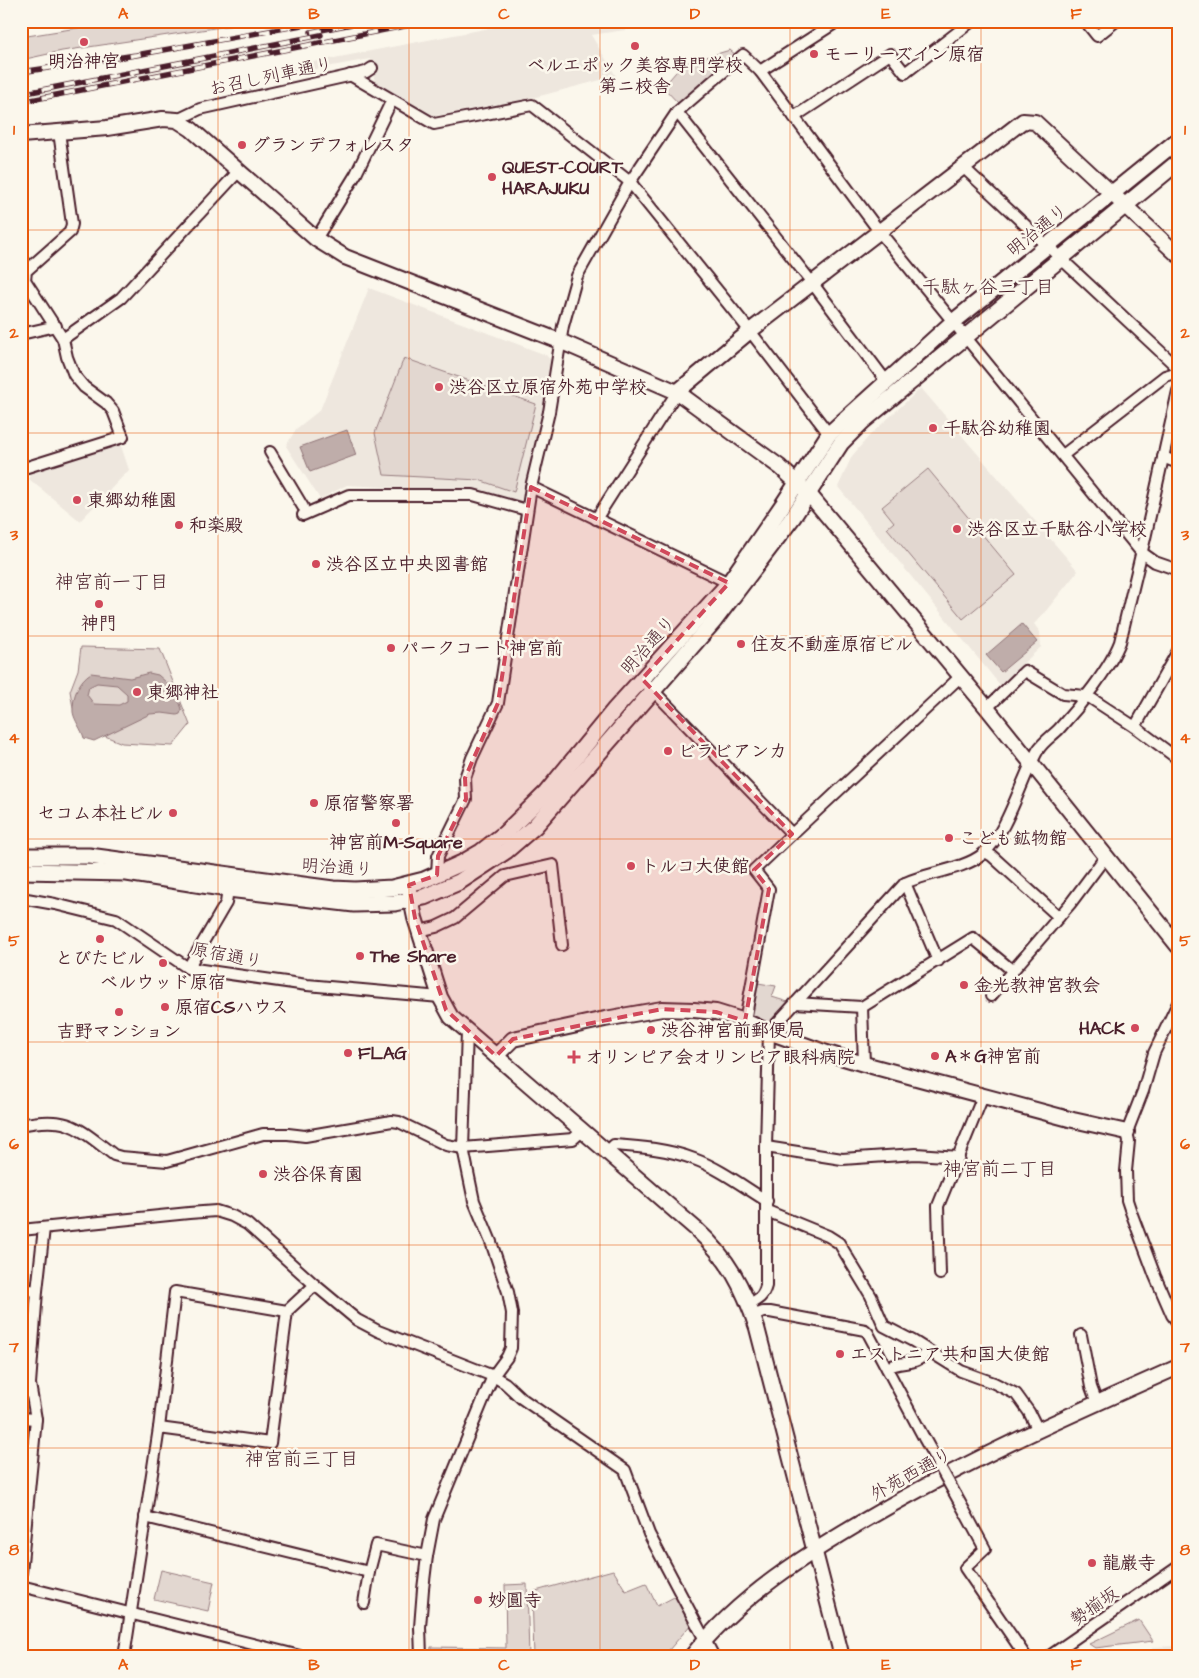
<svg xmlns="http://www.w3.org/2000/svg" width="1199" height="1678" viewBox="0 0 1199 1678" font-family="'Architects Daughter','Klee One',sans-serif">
  <rect width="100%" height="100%" fill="#fbf7ec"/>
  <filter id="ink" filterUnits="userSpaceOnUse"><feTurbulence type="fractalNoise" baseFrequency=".02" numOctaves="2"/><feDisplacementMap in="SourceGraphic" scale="10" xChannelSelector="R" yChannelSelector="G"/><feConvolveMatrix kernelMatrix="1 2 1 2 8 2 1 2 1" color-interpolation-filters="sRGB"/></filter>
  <g filter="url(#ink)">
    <g fill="#eee7de">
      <path d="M526 21H658L659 25 591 35 616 76 536 97 435 116 375 82 370 59 294 73 293 66Z"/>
      <path d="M369 288 546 355 553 363 523 502 491 493 347 485 320 499 286 446 296 429 320 410Z"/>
      <path d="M921 388 1078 571 1045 612 1034 624 1040 632 1041 647 1000 685 838 487 852 456 870 435Z"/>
      <path d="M119 440 129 470 80 521 29 479 31 469Z"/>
      <path d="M1178 1646V1657H1152V1647Z"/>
    </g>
    <g fill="#e2d7d0" stroke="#967b7e">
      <path d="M121 21H261L62 51 21 60V37Z"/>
      <path d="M730 50 737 56 680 105 663 87 683 64Z"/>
      <path d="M404 358 536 404 514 492 479 480 384 475 375 433Z"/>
      <path d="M928 469 1016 575 963 619 887 528 894 522 882 507Z"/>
      <path d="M81 647 160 649 190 725 173 746 122 743 88 729 73 708 70 691 78 670Z"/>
      <path d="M758 983 776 986 772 997 788 1002 768 1027 750 1019Z"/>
      <path d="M161 1570 214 1582 208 1611 154 1599Z"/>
      <path d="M613 1570 626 1591 646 1583 657 1606 678 1595 692 1623 663 1657H534L532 1592Z"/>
      <path d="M527 1584 529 1657H430L431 1647 506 1648 505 1585Z"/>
      <path d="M1139 1620 1153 1641 1095 1648 1089 1644Z"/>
    </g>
    <g fill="#bfadaa" stroke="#907477" fill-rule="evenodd">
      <path d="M347 430 356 455 310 472 300 447Z"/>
      <path d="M1022 624 1037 642 1001 672 986 655Z"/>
      <path d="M91 673 130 678 149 673 158 675 175 690 182 709 180 714 177 715 162 713 150 714 94 741 84 738C82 730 74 720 73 712 72 697 79 680 91 673ZM97 683 117 685 127 694V701L119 705 94 704 87 695 89 687Z"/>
    </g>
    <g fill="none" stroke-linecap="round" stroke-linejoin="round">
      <defs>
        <g id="street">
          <path d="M1085 21 1097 36 1116 21"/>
          <path d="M760 71 838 21"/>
          <path d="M350 75 434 124 532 105 630 182 750 331 829 434"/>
          <path d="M677 112 813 284 886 381"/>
          <path d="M794 117 890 54 905 73 972 21"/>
          <path d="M177 120 200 109 366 72 372 68"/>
          <path d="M963 167 1178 368"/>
          <path d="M316 239 356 174 392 100"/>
          <path d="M21 334 56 326"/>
          <path d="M63 339 121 298 238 172"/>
          <path d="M270 452 303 507"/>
          <path d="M1063 455 1165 376 1178 372"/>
          <path d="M1163 457 1178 463"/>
          <path d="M21 469 123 437 113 411 106 403 84 387 74 375 67 357 63 339 25 280 26 271 70 232 72 224 59 132"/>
          <path d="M531 487 729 583"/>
          <path d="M303 515 349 495H473L527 510"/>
          <path d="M596 519 677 392"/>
          <path d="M642 679 792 834 754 870 769 889 745 1021"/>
          <path d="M987 708 1025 671 1063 694 1085 696 1092 699 1135 727 1178 759"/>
          <path d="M1135 727 1178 651"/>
          <path d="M792 834 961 676"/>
          <path d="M985 852 992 856 1059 917"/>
          <path d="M437 875 438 856 466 799 465 778 472 758 498 703 531 487 549 412 563 326 577 276 630 182 677 112 743 55 760 71 879 231 1141 552 1155 562 1178 570"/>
          <path d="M905 883 938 961"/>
          <path d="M21 898 55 904 116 919 188 968 307 985 440 997"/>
          <path d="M419 931 436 927 455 918 505 876 553 865 562 945"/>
          <path d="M188 968 226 903 228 889"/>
          <path d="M991 996 1070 904 1106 856"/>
          <path d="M795 1003 862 1007"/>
          <path d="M1178 1003 1154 1053 1143 1091 1127 1132 1129 1141 1126 1171 1127 1200 1131 1212 1155 1276 1172 1315 1178 1323"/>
          <path d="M864 1064 862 1007 973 938 1013 971"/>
          <path d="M21 1125C69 1115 78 1128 114 1155L121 1157 167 1161 263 1134H288L305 1136 392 1121 399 1122 446 1145 463 1148 573 1139 582 1131"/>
          <path d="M766 1147 842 1159 916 1154 959 1157"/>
          <path d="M607 1152 614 1145C641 1147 668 1149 694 1159 719 1168 744 1187 767 1201"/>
          <path d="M767 1211 828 1236 839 1243 871 1296 884 1326 913 1341 961 1371 994 1383 1016 1394 1029 1412 1038 1430"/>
          <path d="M21 1230 189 1213 216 1211 232 1216 247 1224 315 1285 357 1320 378 1331 493 1376 505 1383 521 1398 625 1470 649 1534 714 1657"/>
          <path d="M940 1274 938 1206 983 1096"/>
          <path d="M21 1289 37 1291"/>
          <path d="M749 1304C759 1299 763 1297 766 1286V1147L769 1032 905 883C927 873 965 869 983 854 1008 832 1021 779 1038 750 1043 742 1052 736 1059 729 1079 707 1110 668 1120 642L1145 538 1178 391"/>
          <path d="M753 1316 763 1312H770L865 1330 868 1333 924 1438"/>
          <path d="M1081 1335 1091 1387 1097 1403"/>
          <path d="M887 1368C903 1359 916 1368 928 1350"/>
          <path d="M21 1418 36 1419"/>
          <path d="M159 1428 270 1443 287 1311"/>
          <path d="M965 1512 985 1549 965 1568 1026 1657"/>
          <path d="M145 1517 369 1572"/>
          <path d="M21 1573 36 1419 30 1384 37 1291 44 1228"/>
          <path d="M21 1586 304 1657"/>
          <path d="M364 1603 369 1572 376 1545 427 1556"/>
          <path d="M124 1657 159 1428 175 1292 287 1311 315 1285"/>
          <path d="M421 1657 420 1627 423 1589 427 1556 434 1519 493 1376 507 1357 511 1348 512 1313 508 1292 491 1242 474 1201 463 1148 467 1032"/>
          <path d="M1048 1657 1178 1567"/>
        </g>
        <g id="secondary">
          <path d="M21 135 107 128 163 119 177 120 191 129 316 239 345 257 562 342 677 392 780 467 809 494 987 708 1178 946"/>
          <path d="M677 392 750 331 1023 121 1035 122 1178 255"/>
          <path d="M409 889 415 918 440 997 451 1017 696 1229C729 1259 743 1286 757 1328L842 1657"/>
          <path d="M496 1056 513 1039 605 1019 662 1009 694 1010 716 1012 745 1021 769 1032 827 1053 864 1064 1073 1120 1127 1132"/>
          <path d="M691 1657C739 1596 805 1555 872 1516 970 1459 1074 1413 1178 1367"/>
        </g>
        <g id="primary">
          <path d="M21 856H89L333 889 355 890 392 888 424 880 462 863 481 852 504 834 546 793 615 709 729 583 782 506 829 434 953 322 1178 140"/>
          <path d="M21 871 127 873 228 889 354 904 395 903 424 897 459 882 506 851 535 826 714 621 793 517 841 443 862 422 1178 162"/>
        </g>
      </defs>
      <use href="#street" stroke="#4a1f2b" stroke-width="14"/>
      <use href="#secondary" stroke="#4a1f2b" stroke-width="18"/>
      <use href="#primary" stroke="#4a1f2b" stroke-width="19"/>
      <use href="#street" stroke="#fbf7ec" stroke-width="10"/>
      <use href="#secondary" stroke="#fbf7ec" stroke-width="14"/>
      <use href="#primary" stroke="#fbf7ec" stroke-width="15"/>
      <defs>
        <g id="rail">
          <path d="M311 32 367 21"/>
          <path d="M21 72 136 55 324 21"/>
          <path d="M21 94 321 35"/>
          <path d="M21 102 430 21"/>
        </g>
      </defs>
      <use href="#rail" stroke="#4a1f2b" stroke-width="5.5"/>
      <use href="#rail" stroke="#fbf7ec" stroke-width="4" stroke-dasharray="11" stroke-linecap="butt"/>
      <defs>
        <path id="street-bridge" d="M924 1438 965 1512"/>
      </defs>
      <use href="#street-bridge" stroke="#4a1f2b" stroke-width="14" stroke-linecap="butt"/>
      <use href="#street-bridge" stroke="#fbf7ec" stroke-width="10"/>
    </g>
  </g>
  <path fill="#d1495b" fill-opacity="0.2" stroke="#d1495b" stroke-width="4" stroke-dasharray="10 6" stroke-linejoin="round" d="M531 487 729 583 642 679 792 834 754 870 769 889 745 1021 716 1012 662 1009 513 1039 496 1056 446 1010 415 918 409 885 437 875 438 856 466 799 465 778 498 703Z"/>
  <path fill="none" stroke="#e8590c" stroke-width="1" stroke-opacity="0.55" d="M218 21V1657M409 21V1657M600 21V1657M790 21V1657M981 21V1657M21 230H1178M21 433H1178M21 636H1178M21 839H1178M21 1042H1178M21 1245H1178M21 1448H1178"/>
  <g fill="#d1495b" stroke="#fbf7ec" stroke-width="2">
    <circle cx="84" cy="42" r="5"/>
    <circle cx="635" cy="46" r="5"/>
    <circle cx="814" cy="54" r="5"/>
    <circle cx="242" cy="145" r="5"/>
    <circle cx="492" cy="177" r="5"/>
    <circle cx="439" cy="387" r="5"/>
    <circle cx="933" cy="428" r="5"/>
    <circle cx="77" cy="500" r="5"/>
    <circle cx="179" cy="525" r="5"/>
    <circle cx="957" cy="529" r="5"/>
    <circle cx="316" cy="564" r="5"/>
    <circle cx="99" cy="604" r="5"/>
    <circle cx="741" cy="644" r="5"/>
    <circle cx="391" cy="648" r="5"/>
    <circle cx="137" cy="692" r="5"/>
    <circle cx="668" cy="751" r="5"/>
    <circle cx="314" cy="803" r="5"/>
    <circle cx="173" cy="813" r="5"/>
    <circle cx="396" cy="823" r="5"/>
    <circle cx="949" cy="838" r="5"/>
    <circle cx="631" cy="866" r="5"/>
    <circle cx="100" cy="939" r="5"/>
    <circle cx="360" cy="956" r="5"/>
    <circle cx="163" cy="963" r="5"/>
    <circle cx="964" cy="985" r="5"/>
    <circle cx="165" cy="1007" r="5"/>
    <circle cx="119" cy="1012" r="5"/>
    <circle cx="1135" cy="1028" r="5"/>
    <circle cx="651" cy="1030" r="5"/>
    <circle cx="348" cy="1053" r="5"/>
    <circle cx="935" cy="1056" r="5"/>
    <path d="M571.5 1049.5h5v5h5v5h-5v5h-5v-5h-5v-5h5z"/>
    <circle cx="263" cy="1174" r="5"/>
    <circle cx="840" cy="1354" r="5"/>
    <circle cx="1092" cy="1563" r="5"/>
    <circle cx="478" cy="1600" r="5"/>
  </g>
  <g text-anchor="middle" stroke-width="5" stroke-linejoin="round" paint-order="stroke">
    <g font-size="18" font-weight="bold" fill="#4a1f2b" stroke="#fbf7ec" text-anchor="start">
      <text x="824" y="60">モーリーズイン原宿</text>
      <text x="84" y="67" text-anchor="middle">明治神宮</text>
      <text x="635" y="71" text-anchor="middle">ベルエポック美容専門学校<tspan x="635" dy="21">第ニ校舎</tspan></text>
      <text x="252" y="151">グランデフォレスタ</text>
      <text x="502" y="173">QUEST-COURT<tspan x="502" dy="21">HARAJUKU</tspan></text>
      <text x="449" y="393">渋谷区立原宿外苑中学校</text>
      <text x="943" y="434">千駄谷幼稚園</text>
      <text x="87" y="506">東郷幼稚園</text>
      <text x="189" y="531">和楽殿</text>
      <text x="967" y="535">渋谷区立千駄谷小学校</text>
      <text x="326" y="570">渋谷区立中央図書館</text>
      <text x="99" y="629" text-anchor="middle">神門</text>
      <text x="751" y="650">住友不動産原宿ビル</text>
      <text x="401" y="654">パークコート神宮前</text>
      <text x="147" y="698">東郷神社</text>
      <text x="678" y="757">ビラビアンカ</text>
      <text x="324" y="809">原宿警察署</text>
      <text x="163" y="819" text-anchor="end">セコム本社ビル</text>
      <text x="959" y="844">こども鉱物館</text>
      <text x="396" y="848" text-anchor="middle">神宮前M-Square</text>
      <text x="641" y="872">トルコ大使館</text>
      <text x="370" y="962">The Share</text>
      <text x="100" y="964" text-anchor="middle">とびたビル</text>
      <text x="163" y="988" text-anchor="middle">ベルウッド原宿</text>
      <text x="974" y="991">金光教神宮教会</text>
      <text x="175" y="1013">原宿CSハウス</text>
      <text x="1125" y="1034" text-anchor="end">HACK</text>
      <text x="661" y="1036">渋谷神宮前郵便局</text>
      <text x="119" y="1037" text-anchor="middle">吉野マンション</text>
      <text x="358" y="1059">FLAG</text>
      <text x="945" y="1062">A＊G神宮前</text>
      <text x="585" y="1063">オリンピア会オリンピア眼科病院</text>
      <text x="273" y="1180">渋谷保育園</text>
      <text x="850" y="1360">エストニア共和国大使館</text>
      <text x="1102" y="1569">龍巌寺</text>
      <text x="488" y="1606">妙圓寺</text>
    </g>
    <g font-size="18" fill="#4a1f2b" stroke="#fbf7ec">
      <text transform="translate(271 76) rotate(-12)" y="6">お召し列車通り</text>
      <text transform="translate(1037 230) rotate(-39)" y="6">明治通り</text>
      <text transform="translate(648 645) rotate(-48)" y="6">明治通り</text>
      <text transform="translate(337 867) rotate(4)" y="6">明治通り</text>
      <text transform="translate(227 955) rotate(11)" y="6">原宿通り</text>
      <text transform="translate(911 1474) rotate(-29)" y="6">外苑西通り</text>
      <text transform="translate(1094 1606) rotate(-35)" y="6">勢揃坂</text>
    </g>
    <g font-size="19" fill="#4a1f2b" stroke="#fbf7ec">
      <text x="988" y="293">千駄ヶ谷三丁目</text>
      <text x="112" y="588">神宮前一丁目</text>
      <text x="1000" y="1175">神宮前二丁目</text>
      <text x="302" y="1465">神宮前三丁目</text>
    </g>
  </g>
  <rect width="1199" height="1678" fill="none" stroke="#fbf7ec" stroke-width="55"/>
  <rect x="28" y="28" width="1144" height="1622" fill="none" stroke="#e8590c" stroke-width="2"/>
  <g font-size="16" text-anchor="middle" font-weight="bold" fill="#e8590c">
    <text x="123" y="19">A</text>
    <text x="314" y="19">B</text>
    <text x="504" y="19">C</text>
    <text x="695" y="19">D</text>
    <text x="886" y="19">E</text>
    <text x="1076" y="19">F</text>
    <text x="14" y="135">1</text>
    <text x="1185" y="135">1</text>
    <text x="14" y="338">2</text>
    <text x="1185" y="338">2</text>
    <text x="14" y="540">3</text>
    <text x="1185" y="540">3</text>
    <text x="14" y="743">4</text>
    <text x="1185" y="743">4</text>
    <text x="14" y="946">5</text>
    <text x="1185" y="946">5</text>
    <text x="14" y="1149">6</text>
    <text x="1185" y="1149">6</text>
    <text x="14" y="1352">7</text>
    <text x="1185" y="1352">7</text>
    <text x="14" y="1555">8</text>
    <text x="1185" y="1555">8</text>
    <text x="123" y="1670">A</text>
    <text x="314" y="1670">B</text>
    <text x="504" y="1670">C</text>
    <text x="695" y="1670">D</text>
    <text x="886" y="1670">E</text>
    <text x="1076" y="1670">F</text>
  </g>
</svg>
